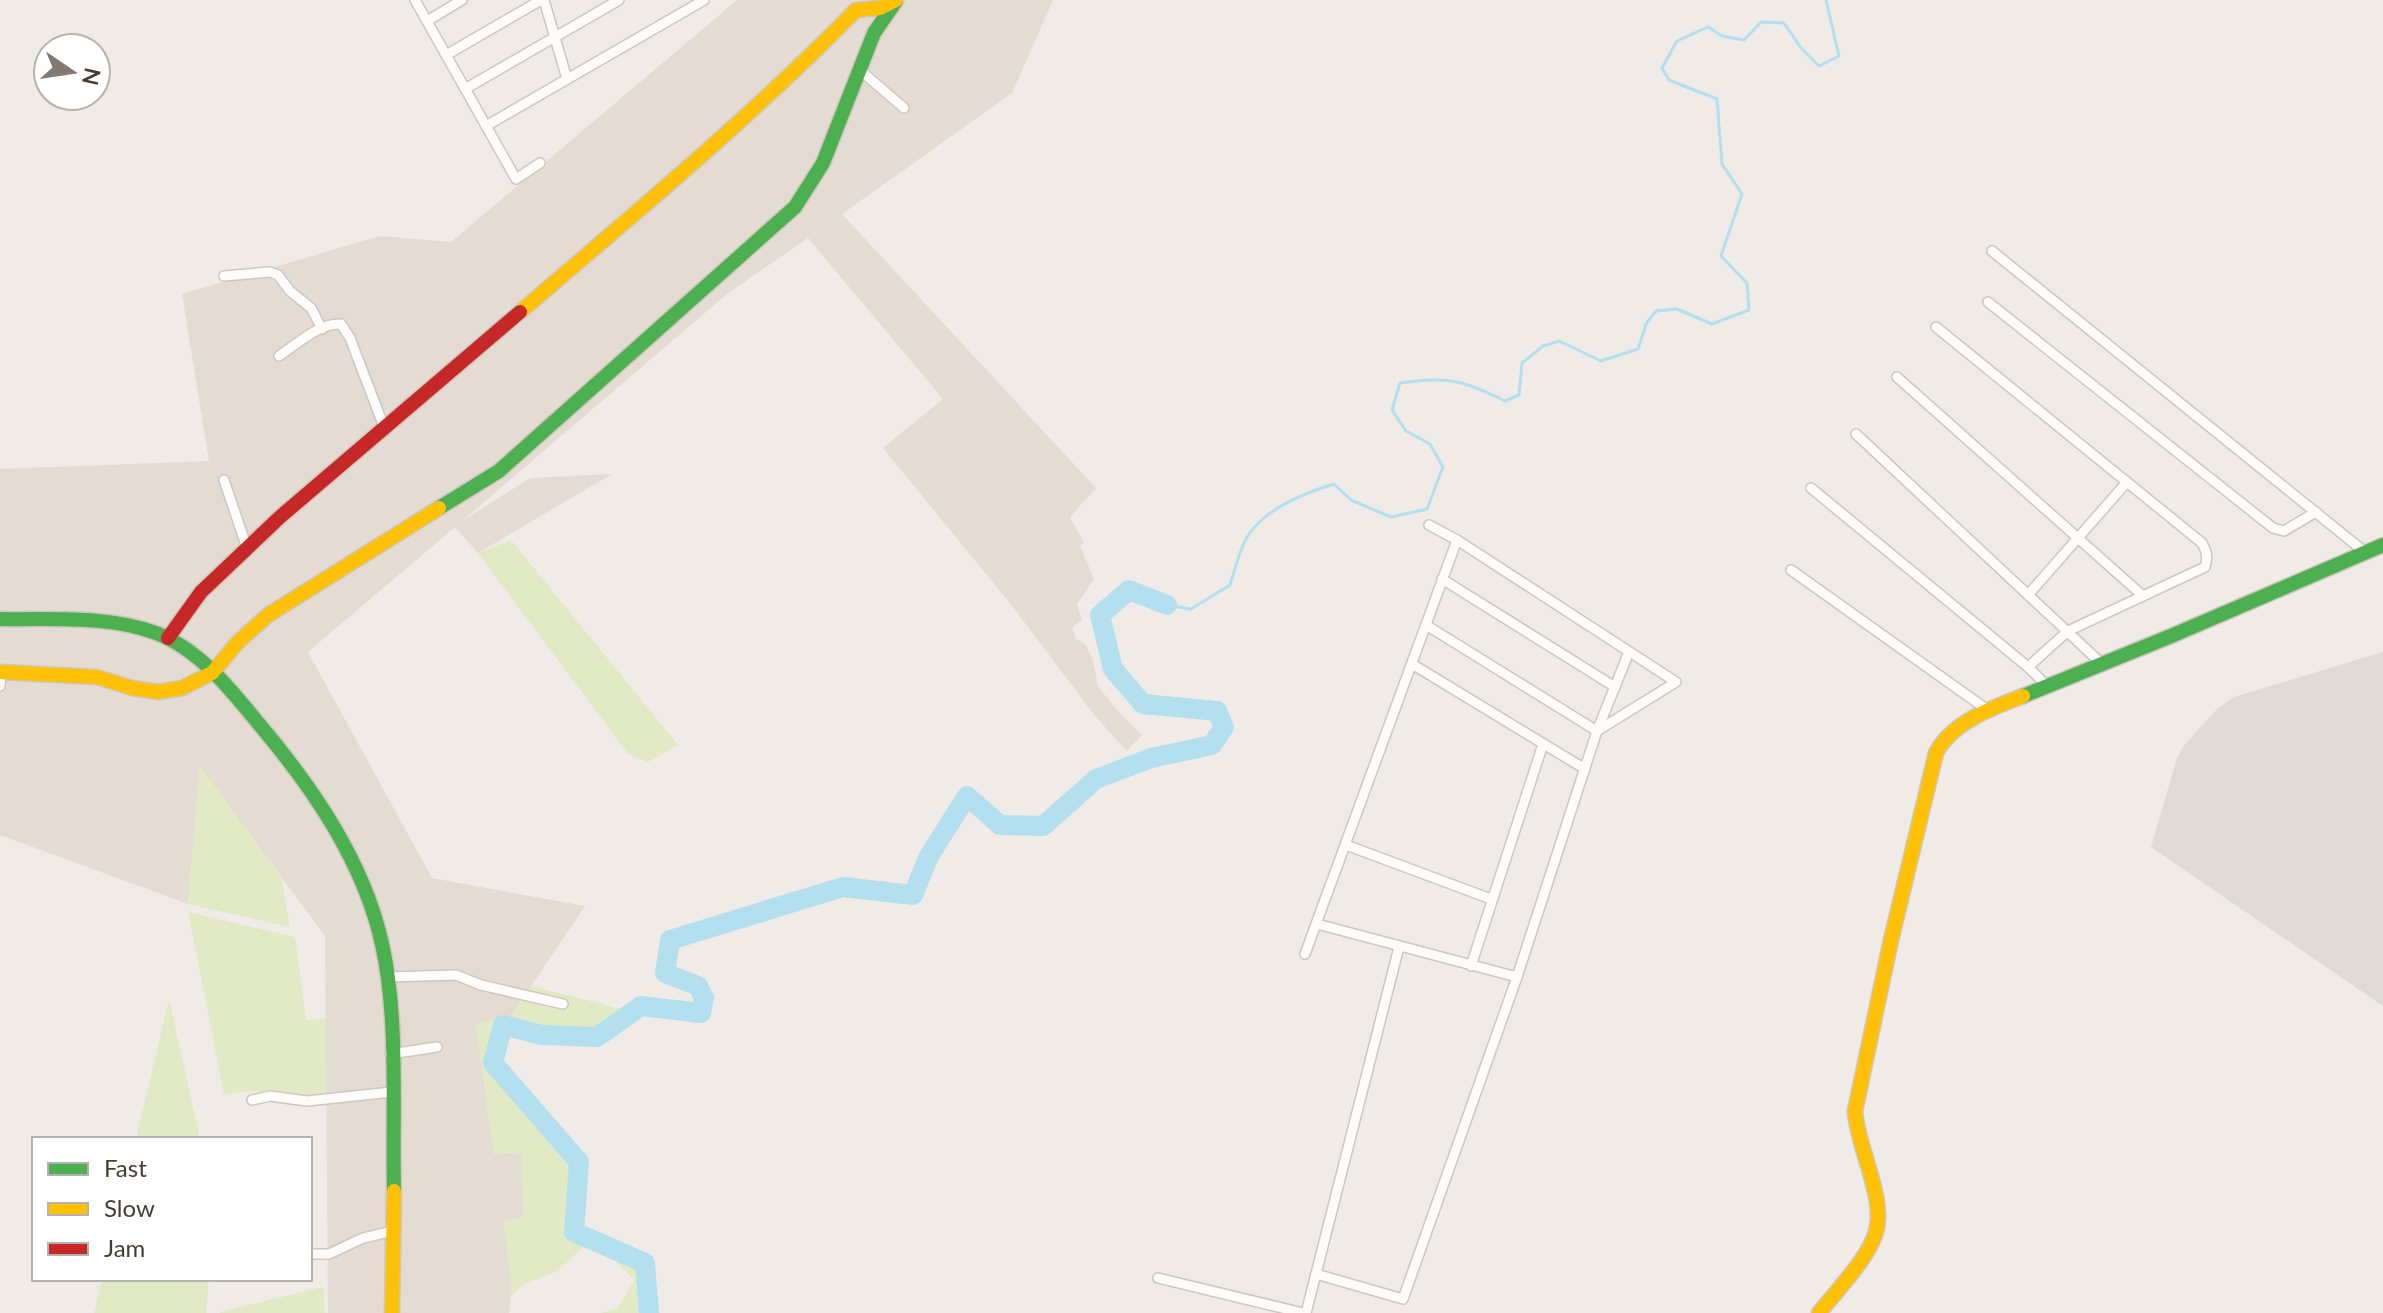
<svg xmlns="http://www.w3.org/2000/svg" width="2383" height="1313" viewBox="0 0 2383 1313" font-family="Lato,sans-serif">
  <rect width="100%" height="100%" fill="#f0ebe6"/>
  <path fill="#e4dcd3" d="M737 0H1053L1012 93 842 214 1096 488 1070 517 1084 543 1080 546 1094 579 1077 604 1082 620 1073 627 1075 638 1086 645 1093 660 1098 686 1115 708 1142 735 1127 751 1095 716 1013 607 883 448 943 399 808 238 727 294 462 521 530 478 612 474 478 553 455 527 308 652 432 878 585 906 511 1016 476 1024 494 1154 521 1152 524 1217 504 1222 512 1286 509 1313H328L325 936 200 767 188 904 0 835V469L209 461 182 294 380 236 451 242Z"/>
  <path fill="#dfdad4" d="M2383 652V1006L2151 847 2177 758 2182 748 2217 709 2234 697Z"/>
  <g fill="#e1eac4">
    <path d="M511 540 678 745 648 762 628 754 478 553Z"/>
    <path d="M200 766 281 877 290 927 188 904Z"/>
    <path d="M188 912 295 937 306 1020 326 1018V1094L297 1101 257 1091 224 1094Z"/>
    <path d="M531 986 641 1014 596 1045 549 1044 511 1033 502 1062 586 1162 584 1227 654 1260 656 1313H601L618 1308 634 1280 615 1260 586 1244 558 1271 523 1285 510 1297 512 1285 503 1221 524 1217 521 1152 494 1154 476 1024 511 1016Z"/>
    <path d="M169 999 200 1139H136Z"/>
    <path d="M102 1279H209L206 1313H94Z"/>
    <path d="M323 1287 325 1313H220V1312Z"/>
  </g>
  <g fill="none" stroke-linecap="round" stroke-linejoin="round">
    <path stroke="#b4dfef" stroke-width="3" d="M1167 605 1191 609 1230 585C1234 573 1237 560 1242 548 1254 513 1301 494 1334 484L1351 500 1391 517 1427 509 1443 467 1430 444 1406 431 1392 410 1400 383C1447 376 1463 380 1505 401L1519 395 1522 363 1543 346 1559 341 1601 361 1638 349 1646 324 1656 311 1677 309 1712 324 1749 310 1747 283 1721 256 1742 194 1722 164 1717 99 1669 80 1662 68 1677 41 1708 27 1722 36 1744 40 1761 22 1784 23 1801 48 1819 66 1839 56 1826 0"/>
    <path stroke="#b4dfef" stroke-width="20" d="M649 1313 645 1263 574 1232 579 1162 493 1063 503 1025 542 1035 597 1037 641 1006 701 1013 704 998 698 986 665 973 670 940 843 887 913 895 929 856 967 796 1000 825 1043 826 1096 779 1151 758 1212 745 1224 727 1217 711 1143 704 1113 669 1100 615 1129 590 1167 605"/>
    <defs>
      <g id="street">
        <path d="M415 0 516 179 540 163"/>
        <path d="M544 0 567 79"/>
        <path d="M427 21 462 0"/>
        <path d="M446 55 541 0"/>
        <path d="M861 71 904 108"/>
        <path d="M465 89 619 0"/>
        <path d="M486 126 704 0"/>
        <path d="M1992 251 2366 553"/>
        <path d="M224 276 270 272 278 275 290 291 311 308 322 329"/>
        <path d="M1988 302 2273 528 2284 531 2316 512"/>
        <path d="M1936 327 2202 543C2207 552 2208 557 2205 567L2068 631 2028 667"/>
        <path d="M279 356C296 345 320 322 341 324L350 338 384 427"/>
        <path d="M1897 377 2143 596"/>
        <path d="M1856 434 2102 664"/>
        <path d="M224 480 247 548"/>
        <path d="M1811 488 2028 667 2047 686"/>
        <path d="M1791 570 1989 711"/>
        <path d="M1442 579 1615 687"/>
        <path d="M2028 595 2127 482"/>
        <path d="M1426 625 1597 731 1676 682 1457 540 1429 525"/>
        <path d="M1412 664 1585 769"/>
        <path d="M0 686 1 672"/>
        <path d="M1346 845 1491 899"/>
        <path d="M1317 924 1517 977"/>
        <path d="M1305 954 1457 540"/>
        <path d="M1471 966 1543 744"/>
        <path d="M387 977 456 975 481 985 563 1004"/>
        <path d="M390 1054 437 1047"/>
        <path d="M252 1100 270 1096 307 1101 392 1092"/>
        <path d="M310 1254H329L363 1238 393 1231"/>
        <path d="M1316 1274 1403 1299 1517 977 1597 731 1629 652"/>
        <path d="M1158 1278 1303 1313"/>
        <path d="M1306 1313 1399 947"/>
      </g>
      <g id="fast">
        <path d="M439 508 499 471 795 207 823 163 874 33 896 1"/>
        <path d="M0 619C51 620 108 615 156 633 199 649 231 690 259 724 313 788 364 862 382 944 399 1019 392 1114 394 1191"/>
        <path d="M2023 696 2171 636 2383 545"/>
      </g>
      <g id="slow">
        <path d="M520 312C634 214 750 118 856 10L880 8 896 0"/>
        <path d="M0 672 97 677 132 688 158 692 182 688 212 673 238 642 268 615 439 508"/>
        <path d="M392 1313 394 1191"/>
        <path d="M1819 1313C1837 1290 1868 1259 1876 1232 1886 1198 1857 1147 1855 1111L1891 940 1936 753C1952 722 1992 708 2023 696"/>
      </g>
      <path id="jam" d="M168 638 201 592 280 517 520 312"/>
    </defs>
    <use href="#street" stroke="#ccc7c3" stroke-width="12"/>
    <use href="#fast" stroke="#cfc7bd" stroke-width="17"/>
    <use href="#slow" stroke="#cfc7bd" stroke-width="17"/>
    <use href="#jam" stroke="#cfc7bd" stroke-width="17"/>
    <use href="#street" stroke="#fdfcfb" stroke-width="9"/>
    <use href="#fast" stroke="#4caf50" stroke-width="14"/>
    <use href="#slow" stroke="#ffc107" stroke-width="14"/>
    <use href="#jam" stroke="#c62828" stroke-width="14"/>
  </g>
  <rect x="32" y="1137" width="280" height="144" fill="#ffffff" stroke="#b5b1ad" stroke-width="2"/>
  <rect x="48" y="1163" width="40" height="12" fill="#4caf50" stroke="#b5b1ad" stroke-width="2"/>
  <text x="104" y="1177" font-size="24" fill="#453c33">Fast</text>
  <rect x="48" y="1203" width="40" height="12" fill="#ffc107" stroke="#b5b1ad" stroke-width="2"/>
  <text x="104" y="1217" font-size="24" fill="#453c33">Slow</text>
  <rect x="48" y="1243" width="40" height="12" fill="#c62828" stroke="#b5b1ad" stroke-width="2"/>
  <text x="104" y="1257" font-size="24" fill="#453c33">Jam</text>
  <g transform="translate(72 72) rotate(103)"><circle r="38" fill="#ffffff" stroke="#b5b1ad" stroke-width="2"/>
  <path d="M0-6L14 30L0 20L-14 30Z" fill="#817972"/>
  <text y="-12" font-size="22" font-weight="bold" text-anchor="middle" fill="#453c33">N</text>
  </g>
</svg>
